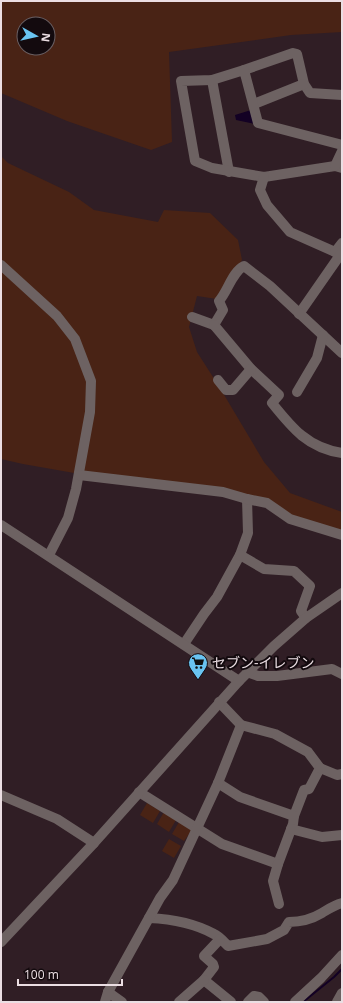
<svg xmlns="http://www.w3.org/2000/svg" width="343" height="1003" viewBox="0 0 343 1003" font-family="'Open Sans','Noto Sans JP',sans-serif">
  <rect width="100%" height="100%" fill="#301e25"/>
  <g fill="#492315" fill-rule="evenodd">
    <path d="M1 1H342V32L291 35 169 52 172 142 151 150 67 121 1 93ZM24 24H48V48H24Z"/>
    <path d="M1 156 8 163 69 192 94 210 158 222 164 210 210 213 238 240 242 260 217 299 197 296 189 327 197 352 220 388 264 462 290 493 342 512V530L299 519 257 498 97 477 23 464 1 459Z"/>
    <path d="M147 803 160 811 153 823 140 815Z"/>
    <path d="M164 812 176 820 169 832 157 824Z"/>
    <path d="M179 822 192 830 184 841 172 834Z"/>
    <path d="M169 839 181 846 174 858 162 851Z"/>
  </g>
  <path fill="#130124" d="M251 110 255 124 236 120 235 115Z"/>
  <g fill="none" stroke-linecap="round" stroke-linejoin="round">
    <path stroke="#130124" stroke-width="2" d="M303 1002 334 977 342 969"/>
    <g stroke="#6d6262" stroke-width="10">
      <path d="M244 70 293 53 297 54 304 84 310 93 342 95"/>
      <path d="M212 80 229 172"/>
      <path d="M254 104 304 84"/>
      <path d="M342 145 258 123 244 70 212 80 181 81 195 161 212 168 264 177 335 166 342 168"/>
      <path d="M335 166 342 151"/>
      <path d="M264 177 260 190 267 205 290 232 342 255"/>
      <path d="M335 252 342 243"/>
      <path d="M1 265 57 316 75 339 91 381 90 412 76 489 68 518 49 555"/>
      <path d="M299 314 340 255"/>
      <path d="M192 317 214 325 223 310 219 301C228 291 232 272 244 266L270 286 342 353"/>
      <path d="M214 325 251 369 279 395 272 403C292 428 308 448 342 453"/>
      <path d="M218 380 226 390H233L251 369"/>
      <path d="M297 392 317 358 323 335"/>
      <path d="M79 475 223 492 247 499 248 533 240 555 217 597 204 614 184 644"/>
      <path d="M247 499 267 503 290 519 342 535"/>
      <path d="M1 525 239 681"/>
      <path d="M240 555 264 569 294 571 310 586 301 611 306 618"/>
      <path d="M247 672 258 676H277L332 669 342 674"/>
      <path d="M219 702 241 725 275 734 308 752 320 768 309 789 304 790 294 816"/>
      <path d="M320 768 337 775 342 774"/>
      <path d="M139 792 222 844 278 864 293 824 294 816 240 797 218 783"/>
      <path d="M1 795 57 819 94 843"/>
      <path d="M291 829 322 837 342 835"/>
      <path d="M278 864 273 881 279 904"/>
      <path d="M149 918C171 919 194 923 214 934 219 936 224 942 228 946L267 939 284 930 289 922C301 922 312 919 322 913 330 908 334 905 342 903"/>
      <path d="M220 939 204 956 213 964 214 967 204 980 231 1002"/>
      <path d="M1 942 94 843 239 681 274 646 306 618 342 593"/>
      <path d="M108 992 122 1002"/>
      <path d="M105 1002 108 992 160 898 173 880 218 783 241 725"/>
      <path d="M179 1002 204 980"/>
      <path d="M248 1002 254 996 259 997 264 1002"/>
      <path d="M295 1002 321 978 342 955"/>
      <path d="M337 1002 342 993"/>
    </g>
  </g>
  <defs>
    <symbol id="supermarket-pin" viewBox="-11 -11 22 30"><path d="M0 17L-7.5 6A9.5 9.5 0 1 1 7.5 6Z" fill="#69c4f1" stroke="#130a0e"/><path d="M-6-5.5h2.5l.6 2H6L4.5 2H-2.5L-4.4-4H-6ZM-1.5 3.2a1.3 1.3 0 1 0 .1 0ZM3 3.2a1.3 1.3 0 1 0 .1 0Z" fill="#111"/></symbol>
  </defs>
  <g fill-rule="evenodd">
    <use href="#supermarket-pin" x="187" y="652" width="22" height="30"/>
  </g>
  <g text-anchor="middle" stroke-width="4" stroke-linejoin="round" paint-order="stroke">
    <g font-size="14" fill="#ebdee3" stroke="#130a0e" text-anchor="start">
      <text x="212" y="668">セブン-イレブン</text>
    </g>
  </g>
  <rect width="343" height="1003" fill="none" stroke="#ebdee3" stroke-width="4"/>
  <g transform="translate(36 36) rotate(98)"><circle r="19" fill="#130a0e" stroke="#695f63"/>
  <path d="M0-3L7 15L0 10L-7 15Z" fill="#69c4f1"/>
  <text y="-6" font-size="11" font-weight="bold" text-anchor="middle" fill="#ebdee3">N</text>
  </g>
  <path d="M18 979v6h104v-6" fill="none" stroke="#ebdee3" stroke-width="2"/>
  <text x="24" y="979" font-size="12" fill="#ebdee3" stroke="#130a0e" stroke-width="3" paint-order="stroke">100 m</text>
</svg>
